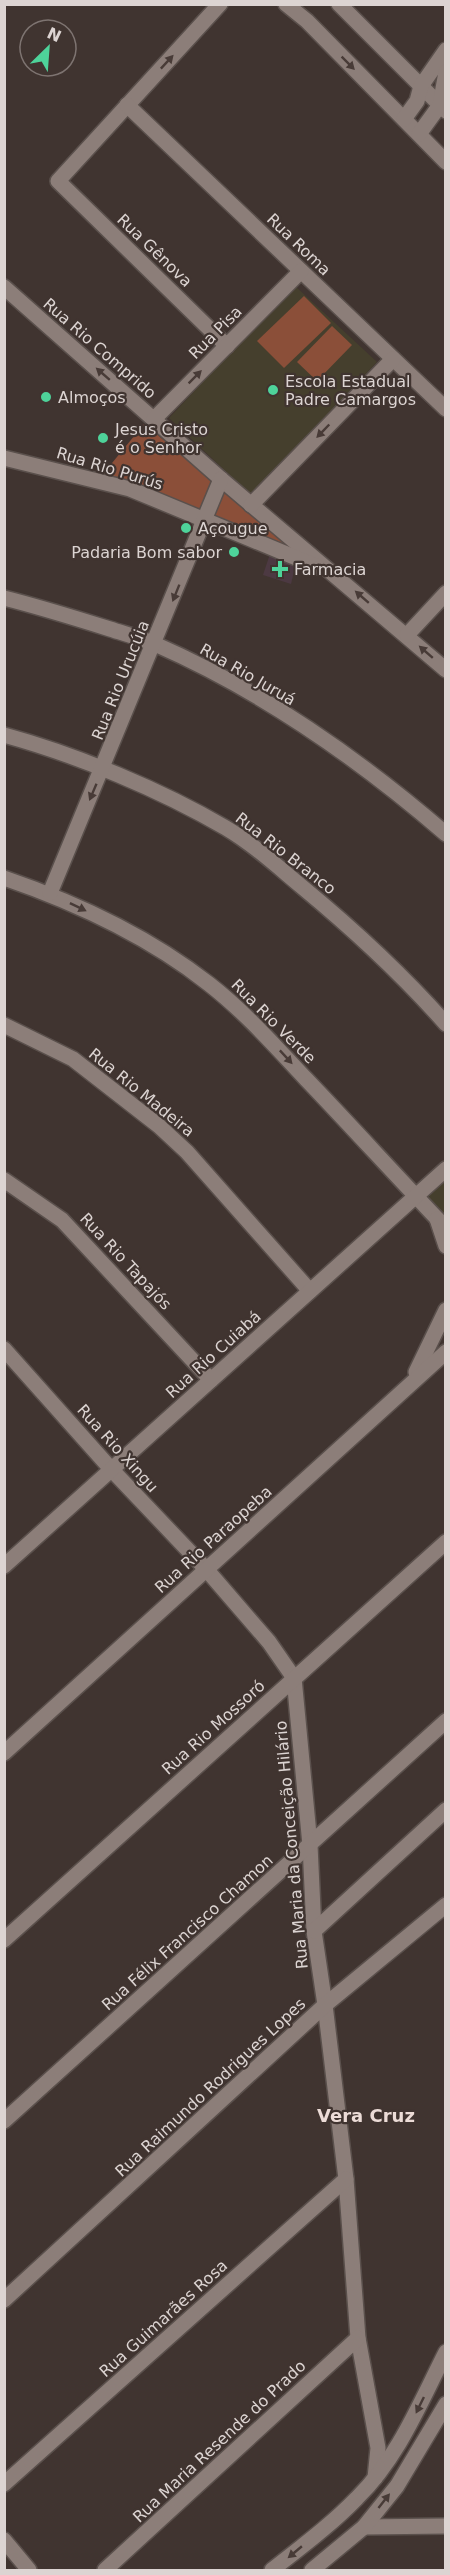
<svg xmlns="http://www.w3.org/2000/svg" width="450" height="2575" viewBox="0 0 450 2575" font-family="'DejaVu Sans',sans-serif">
  <rect width="100%" height="100%" fill="#403430"/>
  <g fill="#453f2d">
    <path d="M294 285 377 362 251 495 169 418Z"/>
    <path d="M445 1176V1219L424 1196Z"/>
  </g>
  <path fill="#4c3942" d="M270 554 296 563 291 584 263 575Z"/>
  <g fill="#8b4f39">
    <path d="M304 296 331 323 284 368 257 341Z"/>
    <path d="M332 326 352 345 317 381 297 362Z"/>
    <path d="M144 424 214 481 201 512 137 485 103 474Z"/>
    <path d="M225 490 301 555 214 516Z"/>
  </g>
  <g fill="none" stroke-linecap="round" stroke-linejoin="round">
    <defs>
      <g id="minor">
        <path d="M220 4 58 181 227 346"/>
        <path d="M286 4 307 21 446 162"/>
        <path d="M339 4 446 111"/>
        <path d="M127 105 446 409"/>
        <path d="M404 119 417 101 421 86 446 50"/>
        <path d="M419 134 440 105 446 72"/>
        <path d="M4 287 221 479 446 670"/>
        <path d="M154 419 301 271"/>
        <path d="M4 458 130 489 318 567"/>
        <path d="M251 505 393 359"/>
        <path d="M4 598C40 607 75 618 110 629 125 634 142 638 157 645 262 691 359 759 446 834"/>
        <path d="M407 635 446 593"/>
        <path d="M4 735C77 755 161 790 226 828 253 844 277 866 301 886 353 929 401 973 446 1024"/>
        <path d="M4 878C77 903 148 936 209 984 245 1012 275 1046 306 1079 353 1128 399 1179 446 1228"/>
        <path d="M50 893 221 479"/>
        <path d="M4 1025 73 1059 159 1126 187 1152 310 1291"/>
        <path d="M4 1180 62 1220 211 1380"/>
        <path d="M437 1219 446 1246"/>
        <path d="M4 1349 111 1469 206 1569 269 1642 294 1678 310 1845 314 1931 325 2005 346 2179 358 2338 378 2448 375 2478"/>
        <path d="M416 1372 446 1310"/>
        <path d="M4 1566 446 1169"/>
        <path d="M4 1753 446 1352"/>
        <path d="M314 1931 446 1810"/>
        <path d="M4 1940 446 1542"/>
        <path d="M4 2121 446 1721"/>
        <path d="M4 2300 325 2005 446 1905"/>
        <path d="M4 2484 346 2179"/>
        <path d="M364 2527 446 2526"/>
        <path d="M4 2540 29 2570"/>
        <path d="M105 2570 358 2338"/>
        <path d="M272 2570C301 2547 331 2525 357 2498 398 2458 420 2403 446 2352"/>
        <path d="M312 2570 364 2527 397 2486 446 2404"/>
      </g>
    </defs>
    <use href="#minor" stroke="#5a504c" stroke-width="18"/>
    <use href="#minor" stroke="#8c7e79" stroke-width="15"/>
  </g>
  <defs><path id="oneway-solid" d="M-6-.8H1V-3.2L6.5 0L1 3.2V.8H-6Z" transform="scale(1.5)"/></defs>
  <g fill="#483b37">
    <use href="#oneway-solid" transform="translate(167 62) rotate(-47)"/>
    <use href="#oneway-solid" transform="translate(348 63) rotate(45)"/>
    <use href="#oneway-solid" transform="translate(103 374) rotate(-139)"/>
    <use href="#oneway-solid" transform="translate(195 377) rotate(-45)"/>
    <use href="#oneway-solid" transform="translate(323 431) rotate(134)"/>
    <use href="#oneway-solid" transform="translate(176 593) rotate(112)"/>
    <use href="#oneway-solid" transform="translate(362 597) rotate(-139)"/>
    <use href="#oneway-solid" transform="translate(426 652) rotate(-139)"/>
    <use href="#oneway-solid" transform="translate(93 792) rotate(113)"/>
    <use href="#oneway-solid" transform="translate(78 907) rotate(26)"/>
    <use href="#oneway-solid" transform="translate(286 1057) rotate(47)"/>
    <use href="#oneway-solid" transform="translate(420 2405) rotate(116)"/>
    <use href="#oneway-solid" transform="translate(384 2501) rotate(-52)"/>
    <use href="#oneway-solid" transform="translate(295 2552) rotate(140)"/>
  </g>
  <g fill="#4ed39a" stroke="#403430" stroke-width="2">
    <circle cx="273" cy="390" r="6"/>
    <circle cx="46" cy="397" r="6"/>
    <circle cx="103" cy="438" r="6"/>
    <circle cx="186" cy="528" r="6"/>
    <circle cx="234" cy="552" r="6"/>
    <path d="M277 560h6v6h6v6h-6v6h-6v-6h-6v-6h6z"/>
  </g>
  <g text-anchor="middle" stroke-width="4.5" stroke-linejoin="round" paint-order="stroke">
    <g font-size="16" fill="#dcd4d2" stroke="#403430">
      <text transform="translate(299 244) rotate(44)" y="6">Rua Roma</text>
      <text transform="translate(155 250) rotate(44)" y="6">Rua Gênova</text>
      <text transform="translate(215 332) rotate(-45)" y="6">Rua Pisa</text>
      <text transform="translate(100 348) rotate(41)" y="6">Rua Rio Comprido</text>
      <text transform="translate(110 468) rotate(17)" y="6">Rua Rio Purús</text>
      <text transform="translate(248 674) rotate(30)" y="6">Rua Rio Juruá</text>
      <text transform="translate(120 680) rotate(-68)" y="6">Rua Rio Urucúia</text>
      <text transform="translate(286 853) rotate(38)" y="6">Rua Rio Branco</text>
      <text transform="translate(274 1021) rotate(45)" y="6">Rua Rio Verde</text>
      <text transform="translate(142 1092) rotate(39)" y="6">Rua Rio Madeira</text>
      <text transform="translate(126 1261) rotate(47)" y="6">Rua Rio Tapajós</text>
      <text transform="translate(213 1354) rotate(-42)" y="6">Rua Rio Cuiabá</text>
      <text transform="translate(118 1448) rotate(48)" y="6">Rua Rio Xingu</text>
      <text transform="translate(213 1539) rotate(-42)" y="6">Rua Rio Paraopeba</text>
      <text transform="translate(213 1727) rotate(-42)" y="6">Rua Rio Mossoró</text>
      <text transform="translate(291 1845) rotate(-95)" y="6">Rua Maria da Conceição Hilário</text>
      <text transform="translate(187 1932) rotate(-42)" y="6">Rua Félix Francisco Chamon</text>
      <text transform="translate(210 2087) rotate(-43)" y="6">Rua Raimundo Rodrigues Lopes</text>
      <text transform="translate(163 2318) rotate(-42)" y="6">Rua Guimarães Rosa</text>
      <text transform="translate(219 2441) rotate(-43)" y="6">Rua Maria Resende do Prado</text>
    </g>
    <g font-size="16" fill="#dcd4d2" stroke="#403430" text-anchor="start">
      <text x="285" y="387">Escola Estadual<tspan x="285" dy="18">Padre Camargos</tspan></text>
      <text x="58" y="403">Almoços</text>
      <text x="115" y="435">Jesus Cristo<tspan x="115" dy="18">é o Senhor</tspan></text>
      <text x="198" y="534">Açougue</text>
      <text x="222" y="558" text-anchor="end">Padaria Bom sabor</text>
      <text x="294" y="575">Farmacia</text>
    </g>
    <g font-size="18" font-weight="bold" fill="#ecdcd7" stroke="#403430">
      <text x="366" y="2122">Vera Cruz</text>
    </g>
  </g>
  <rect width="450" height="2575" fill="none" stroke="#dcd4d2" stroke-width="12"/>
  <g transform="translate(48 48) rotate(25)"><circle r="28" fill="#403430" stroke="#7e7471" stroke-width="1.5"/>
  <path d="M0-4.5L10 22L0 15L-10 22Z" fill="#4ed39a"/>
  <text y="-9" font-size="16" font-weight="bold" text-anchor="middle" fill="#dcd4d2">N</text>
  </g>
</svg>
